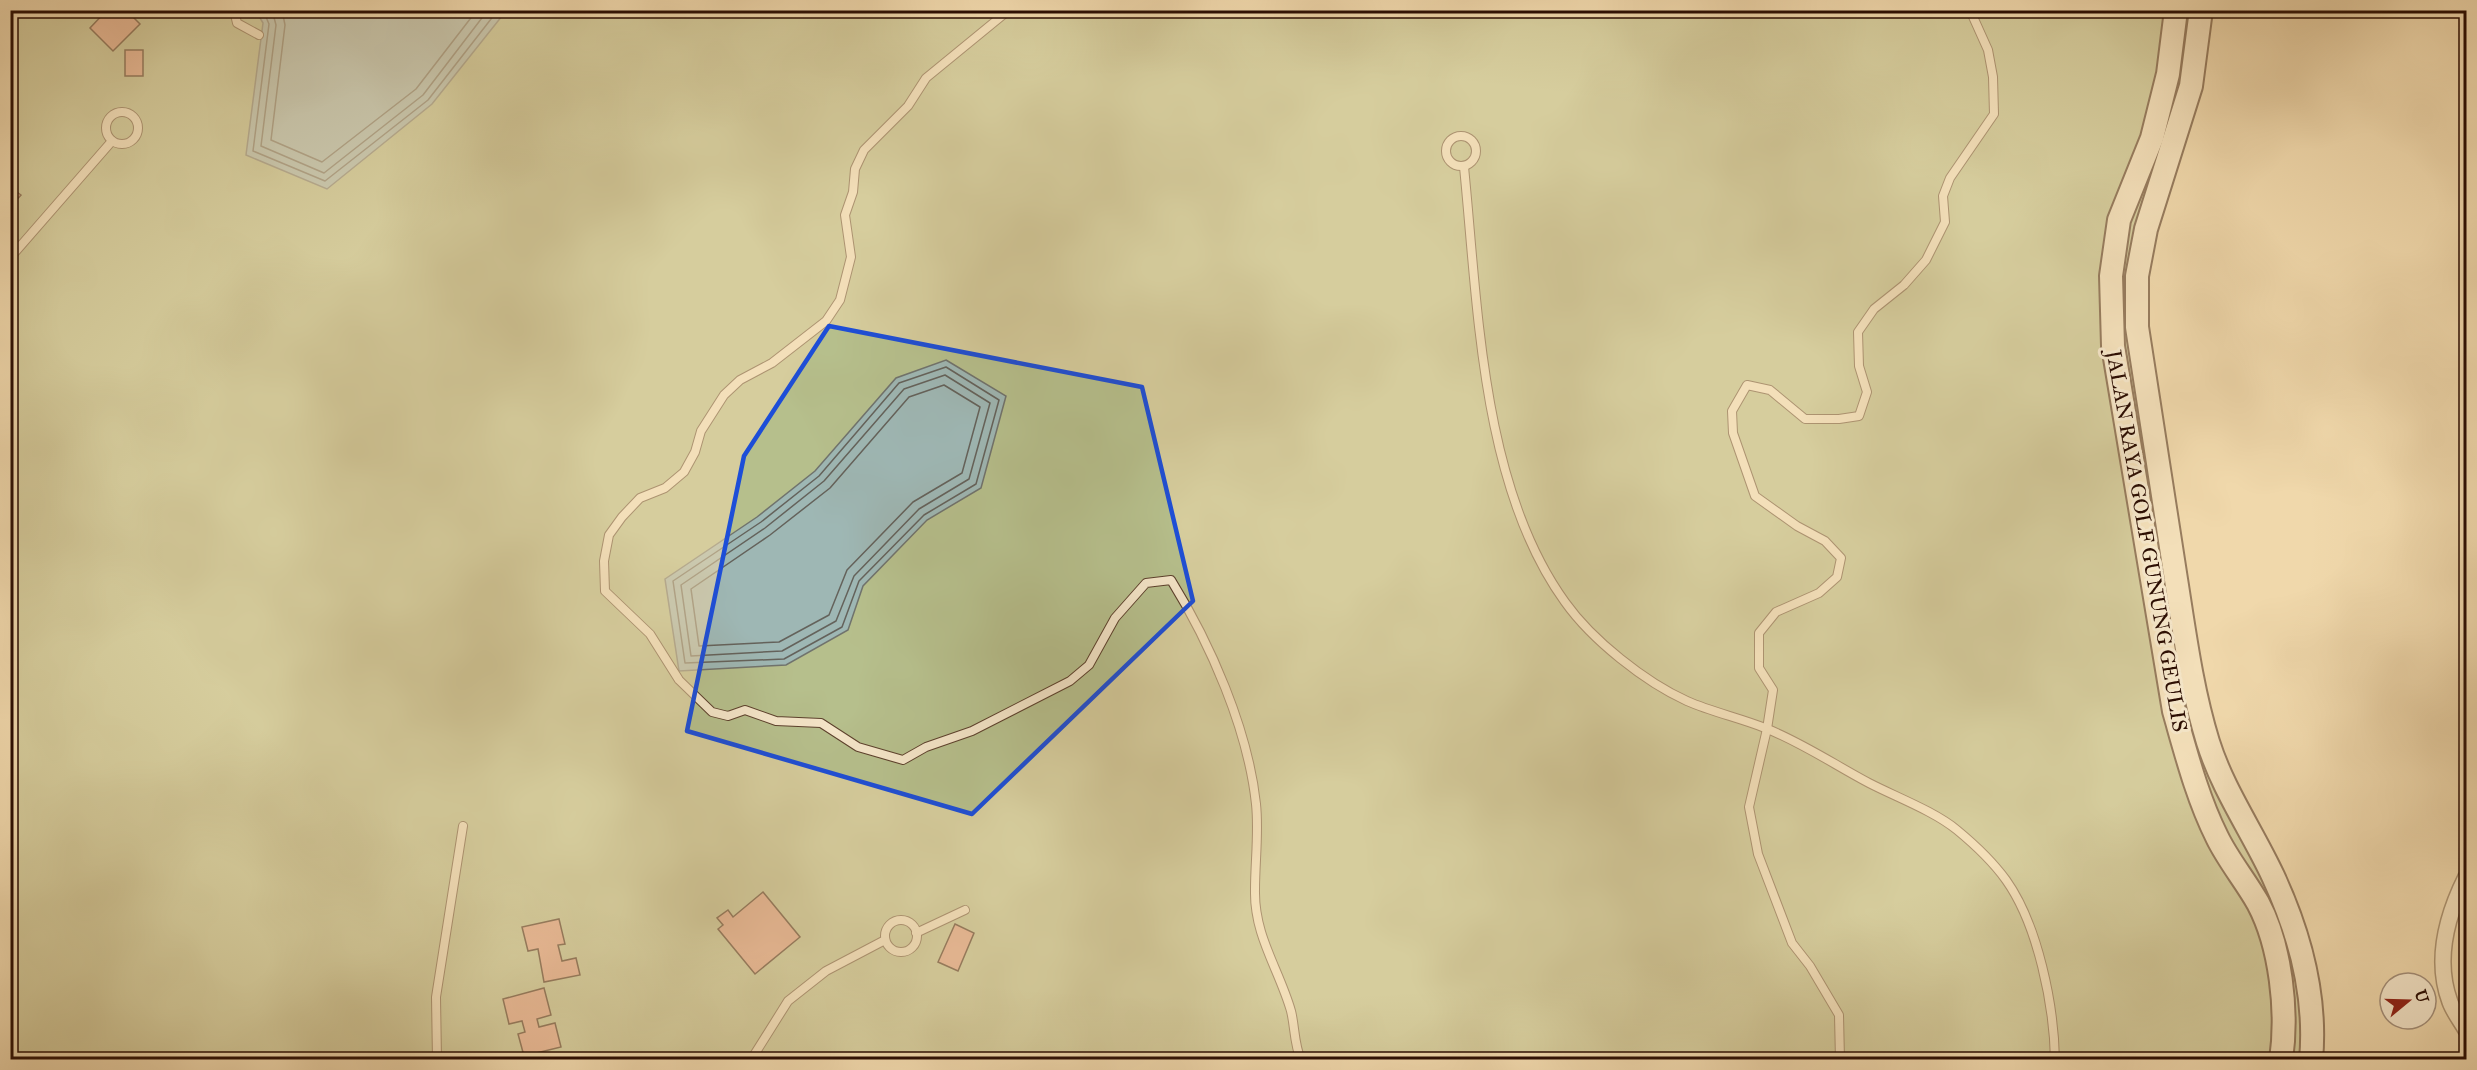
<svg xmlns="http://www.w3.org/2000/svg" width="2477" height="1070" viewBox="0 0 2477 1070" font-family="'IM FELL Great Primer',serif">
  <rect width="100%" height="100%" fill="#f0d8ac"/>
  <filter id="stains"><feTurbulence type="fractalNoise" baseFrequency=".00333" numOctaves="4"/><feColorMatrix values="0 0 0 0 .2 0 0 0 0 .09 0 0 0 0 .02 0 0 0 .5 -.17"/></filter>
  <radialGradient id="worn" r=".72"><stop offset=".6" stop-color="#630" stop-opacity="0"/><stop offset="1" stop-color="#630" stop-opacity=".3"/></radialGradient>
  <path fill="#b6bf8c" stroke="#706647" stroke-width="1.5" d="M10 11H2201L2137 281 2192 680 2293 924 2311 1059H11Z"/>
  <g fill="#9eb7b4" stroke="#70736d" stroke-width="1.5">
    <path d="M256 11H506L432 104 327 189 246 155 263 23Z"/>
    <path d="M946 360 1006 396 981 488 927 520 863 586 848 630 786 665 679 671 665 579 757 517 815 471 896 378Z"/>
  </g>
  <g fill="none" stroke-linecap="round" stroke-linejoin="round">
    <g stroke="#64625b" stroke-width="1.5">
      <path d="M263 10 269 24 253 151 325 181 428 100 498 10"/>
      <path d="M272 10 276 25 261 146 324 173 423 95 488 10"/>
      <path d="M282 10 285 25 271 140 322 162 416 89 477 10"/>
      <path d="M946 367 999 400 976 484 924 515 859 581 842 627 784 659 685 663 673 581 761 522 819 476 899 383Z"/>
      <path d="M945 375 990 403 969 479 919 509 854 576 836 621 782 651 691 656 681 585 765 528 824 481 904 389Z"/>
      <path d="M944 385 980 407 962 473 913 502 847 570 829 615 779 642 699 646 691 589 770 535 830 488 909 397Z"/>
    </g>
  </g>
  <g fill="#df957c" stroke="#2b0d02" stroke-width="1.5">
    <path d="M107 10H126L140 24 113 51 90 28Z"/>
    <rect x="125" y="50" width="18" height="26"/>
    <path d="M10 187 21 195 10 207Z"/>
    <path d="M763 892 800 937 755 974 718 929 723 925 717 918 728 910 733 917Z"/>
    <path d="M559 919 565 944 558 945 562 961 576 958 580 975 544 982 538 949 528 951 522 927Z"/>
    <path d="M955 924 974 933 958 971 938 962Z"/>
    <path d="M544 988 551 1015 537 1019 539 1027 555 1023 561 1047 524 1056 518 1034 525 1032 522 1021 509 1024 503 999Z"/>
  </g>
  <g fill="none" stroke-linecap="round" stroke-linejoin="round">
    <defs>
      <g id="service">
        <path d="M234 10 237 23 259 35"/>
        <path d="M1009 10 926 78 908 106 864 150 855 169 853 192 845 215 851 257 840 300 826 321 772 363 740 380 724 395 701 431 695 452 684 472 665 488 640 498 622 517 609 535 604 561 605 591 650 634 679 680 712 712 728 716 745 710 776 721 821 723 858 747 903 760 926 747 972 731 1070 681 1089 665 1115 618 1146 583 1171 580C1210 643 1248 729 1256 804 1259 832 1255 861 1255 890 1254 936 1279 969 1291 1011 1295 1027 1294 1044 1301 1060"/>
        <circle cx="122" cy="128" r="16"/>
        <circle cx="1461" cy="151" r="15"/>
        <path d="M1464 167C1478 305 1481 486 1565 602 1592 640 1645 682 1687 701 1712 712 1740 718 1765 728 1801 742 1835 765 1869 783 1896 797 1934 811 1957 830 1974 844 1993 862 2006 880 2038 925 2054 1005 2055 1060"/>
        <path d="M10 258 112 141"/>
        <circle cx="901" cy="936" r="16"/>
        <path d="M916 933 965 910"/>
        <path d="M437 1060 436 997 463 826"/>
        <path d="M751 1060 788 1001 826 971 885 940"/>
        <path d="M1840 1060 1839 1015 1810 966 1792 943 1758 854 1749 807 1767 729 1773 690 1759 668V633L1776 612 1819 593 1837 577 1841 558 1825 541 1797 526 1755 496 1733 433 1732 411 1747 385 1770 390 1805 419H1839L1859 416 1867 392 1859 366 1858 332 1874 309 1904 285 1926 260 1945 222 1943 196 1950 178 1994 114 1993 77 1988 50 1970 10"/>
      </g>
      <path id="minor" d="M2466 877C2447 915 2434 959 2450 1002 2453 1011 2461 1021 2466 1030"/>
      <g id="secondary">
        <path d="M2176 10 2168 74 2152 138 2119 220 2111 276 2113 346 2174 711C2186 753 2197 797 2217 837 2228 860 2245 880 2258 903 2281 946 2288 1012 2281 1060"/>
        <path d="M2201 10 2191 86 2146 229 2137 276V327C2149 409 2162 491 2175 573 2184 629 2191 687 2208 742 2223 790 2252 831 2273 876 2300 934 2317 995 2311 1060"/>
      </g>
    </defs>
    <use href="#service" stroke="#5c402c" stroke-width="10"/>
    <use href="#minor" stroke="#5c402c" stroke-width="18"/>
    <use href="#secondary" stroke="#2b0d02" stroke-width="26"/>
    <use href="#service" stroke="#f5e6c9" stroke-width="8"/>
    <use href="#minor" stroke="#f5e6c9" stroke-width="15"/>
    <use href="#secondary" stroke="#f5e6c9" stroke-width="22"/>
  </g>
  <path d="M0 0H2477V1070H0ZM829 326 1142 387 1193 601 972 814 687 731 744 456Z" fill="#f0d8ac" fill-opacity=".55" fill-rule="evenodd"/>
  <path fill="none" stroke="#1d4ed8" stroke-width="4.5" stroke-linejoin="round" d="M829 326 1142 387 1193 601 972 814 687 731 744 456Z"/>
  <g text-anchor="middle" stroke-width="6" stroke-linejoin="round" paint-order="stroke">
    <g font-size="21" fill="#2b0d02" stroke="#f5e6c9">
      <text transform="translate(2147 541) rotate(80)" y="7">JALAN RAYA GOLF GUNUNG GEULIS</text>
    </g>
  </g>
  <rect width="2477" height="1070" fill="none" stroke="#f0d8ac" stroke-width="36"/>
  <rect x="12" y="12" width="2453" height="1046" fill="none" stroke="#2b0d02" stroke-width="3"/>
  <rect x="18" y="18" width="2441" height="1034" fill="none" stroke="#2b0d02" stroke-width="1.5"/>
  <g transform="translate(2408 1001) rotate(71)"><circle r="28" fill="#f5e6c9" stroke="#a48f79" stroke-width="1.5"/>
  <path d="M0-4.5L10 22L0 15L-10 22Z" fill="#8f2418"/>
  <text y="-9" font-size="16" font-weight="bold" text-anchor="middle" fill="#2b0d02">U</text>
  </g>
  <rect width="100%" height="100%" filter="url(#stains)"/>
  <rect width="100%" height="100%" fill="url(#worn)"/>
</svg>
